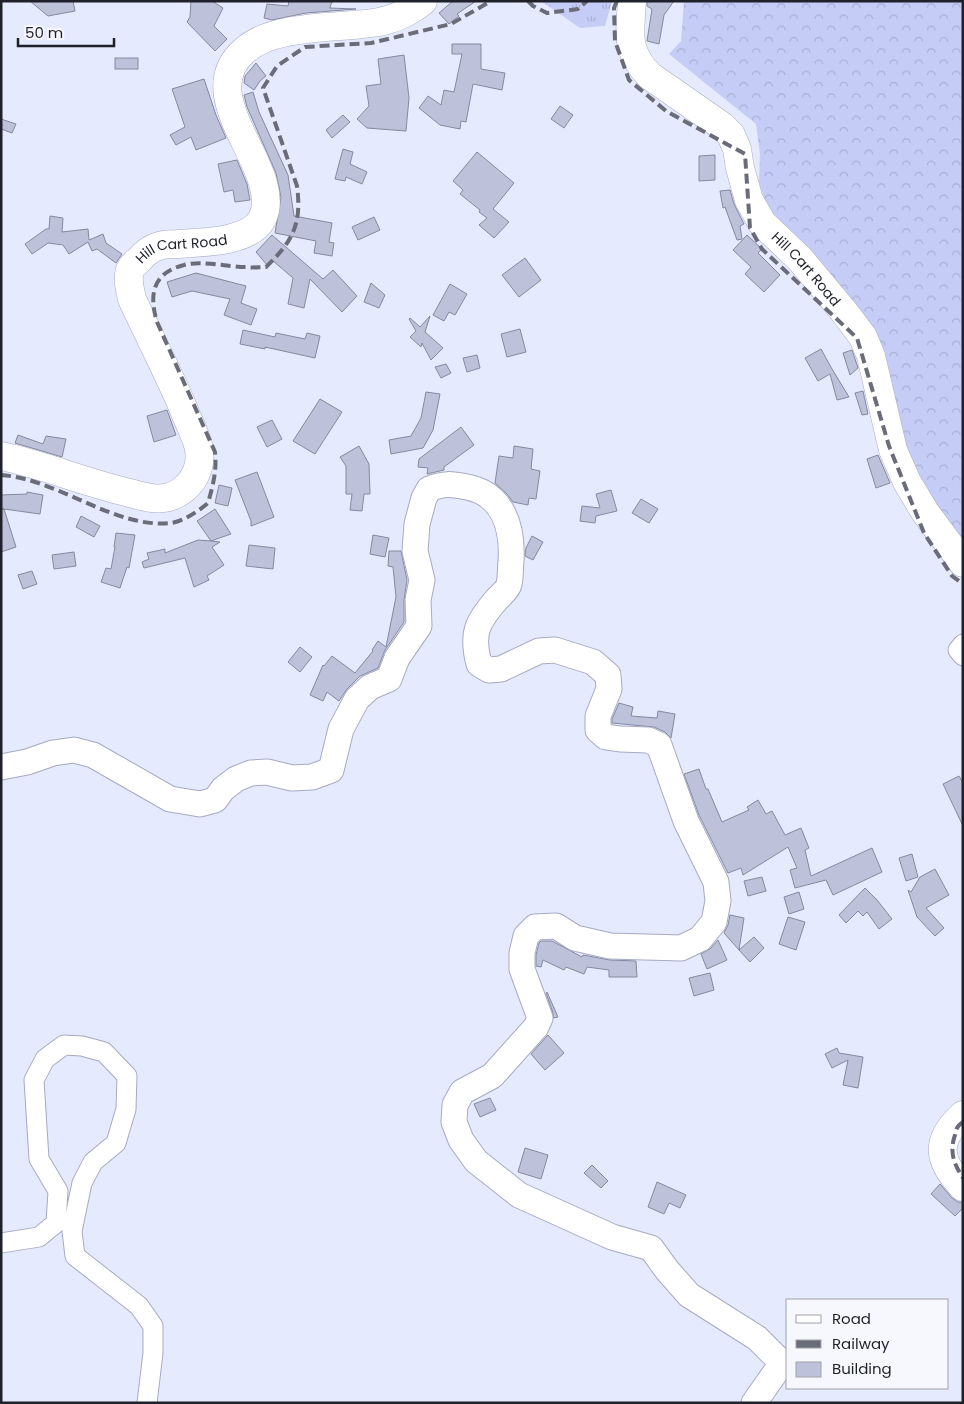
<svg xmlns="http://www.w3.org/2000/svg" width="964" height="1404" viewBox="0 0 964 1404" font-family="Poppins,sans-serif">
  <defs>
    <pattern id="forest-crowns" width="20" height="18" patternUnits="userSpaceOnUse" patternTransform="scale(1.25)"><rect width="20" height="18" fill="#c5cdf6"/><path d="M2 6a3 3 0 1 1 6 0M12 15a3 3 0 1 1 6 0" fill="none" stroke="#a9b0d3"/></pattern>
    <pattern id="park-tufts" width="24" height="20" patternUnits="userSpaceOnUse" patternTransform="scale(1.25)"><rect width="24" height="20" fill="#c5cdf6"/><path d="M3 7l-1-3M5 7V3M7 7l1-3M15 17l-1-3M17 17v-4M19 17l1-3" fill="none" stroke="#a9b0d3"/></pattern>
  </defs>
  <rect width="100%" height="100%" fill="#e6eafe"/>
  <path fill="url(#forest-crowns)" d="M684 1H963V550L910 471 869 326 807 246 786 231 769 212 759 182 760 154 756 124 669 54 681 41Z"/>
  <path fill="url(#park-tufts)" d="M541 1H612L605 26 580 28Z"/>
  <g fill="#bdc1da" stroke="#8589a0">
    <path d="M30 1H73L75 11 48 16Z"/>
    <path d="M191 1H212L223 8 214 26 227 39 215 51 187 22 190 17Z"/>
    <path d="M289 1H332L330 8 356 9 306 13 272 20 264 18 267 4 288 6Z"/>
    <path d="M453 1H476L457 14 459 16 449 24 439 13Z"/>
    <path d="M647 1H674L664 15 659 44 647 41 652 9 647 6Z"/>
    <path d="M452 44H481V69L505 73 502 90 473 84 466 122 461 121 460 129 440 125 419 108 428 96 441 105 444 90 454 92 462 54H452Z"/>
    <path d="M404 55 409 98 406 131 367 128 357 119 369 106 366 86 381 84 378 59Z"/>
    <rect x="115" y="58" width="23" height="11"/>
    <path d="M256 63 266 76 260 81 254 90 244 83 245 76Z"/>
    <path d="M204 79 216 115 226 138 196 150 191 137 176 145 170 135 185 127 172 89Z"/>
    <path d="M253 92 259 112 288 175 294 216 332 223 329 242 334 243 332 256 314 253 316 241 275 233 281 197 276 173 247 107 244 95Z"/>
    <path d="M560 106 573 115 564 128 551 119Z"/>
    <path d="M343 115 350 122 332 138 326 130Z"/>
    <path d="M1 119 16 124 12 133 1 129Z"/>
    <path d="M343 149 353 152 350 164 367 172 362 184 346 177 345 181 335 179Z"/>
    <path d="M477 152 514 183 493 209 509 222 494 238 479 225 487 218 479 212 480 210 460 194 463 190 453 181Z"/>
    <path d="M715 155V180L699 181V156Z"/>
    <path d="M237 160 247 184 250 200 235 202 233 190 224 192 218 164Z"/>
    <path d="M730 190 734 204 744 224 740 226 742 239 737 240 725 207 723 208 720 191Z"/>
    <path d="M50 216 63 218 62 232 88 229 89 240 103 234 106 243 122 254 116 263 97 249 92 251 88 242 69 254 63 245 48 243 32 254 25 244 46 229H49Z"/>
    <path d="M374 217 380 230 358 240 352 227Z"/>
    <path d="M272 235 323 279 333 270 357 296 342 312 310 279 304 308 288 304 293 278 272 260 267 265 256 252Z"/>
    <path d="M747 235 762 249 758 253 780 275 764 292 745 274 751 267 733 250Z"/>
    <path d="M525 258 541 280 519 297 502 275Z"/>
    <path d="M196 273 246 286 241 303 257 309 251 325 224 315 230 299 192 291 172 297 167 282Z"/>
    <path d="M371 283 385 295 379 308 364 302Z"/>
    <path d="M450 284 467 294 455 315 449 312 444 321 433 315Z"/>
    <path d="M430 316 425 332 443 348 431 360 422 343 421 347 410 337 416 331 409 319 410 318 420 327Z"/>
    <path d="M520 329 526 352 507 357 501 334Z"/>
    <path d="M243 330 275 337 276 333 305 339 307 333 320 336 315 358 265 347V349L240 344Z"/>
    <path d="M821 349 832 369 849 397 837 400 830 374 818 381 805 358Z"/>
    <path d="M852 350 858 368 850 375 843 353Z"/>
    <path d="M477 355 480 368 467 372 463 358Z"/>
    <path d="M446 364 451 373 441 378 435 367Z"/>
    <path d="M863 391 868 414 862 415 855 393Z"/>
    <path d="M426 392 440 394 433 430 423 448 391 454 389 440 411 436 421 418Z"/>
    <path d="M320 399 342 412 315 454 293 441Z"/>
    <path d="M167 410 176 435 154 442 147 416Z"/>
    <path d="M272 420 282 439 267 447 257 427Z"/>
    <path d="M461 427 474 445 444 467V470L427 474 428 468 418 467 419 459Z"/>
    <path d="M18 435 43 444 46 436 66 439 62 457 15 443Z"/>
    <path d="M359 446 369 464 370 494H364L362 511 350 510 352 494H346V466L340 457Z"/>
    <path d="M514 446 533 449 531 469 540 471 536 499 529 498 528 505 513 502 507 494 495 483 499 456 513 458Z"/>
    <path d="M878 455 890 483 876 488 867 459Z"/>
    <path d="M257 472 274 517 251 526V521L235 480Z"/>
    <path d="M219 485 232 488 228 506 215 503Z"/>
    <path d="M611 490 617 511 596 516 595 523 580 521 582 506 600 508 596 494Z"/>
    <path d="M27 492 43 495 40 514 4 509 16 547 1 552V509H4H1V495L27 494Z"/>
    <path d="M641 499 658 509 649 523 632 513Z"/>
    <path d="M215 509 231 534 211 541 220 542 212 547 224 565 207 576 209 580 194 587 185 558 144 568 142 562 149 559 147 553 165 549V553L198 540 211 541 197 521Z"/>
    <path d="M81 516 100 526 94 537 76 527Z"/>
    <path d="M116 533 135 535 129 568 127 567 120 588 101 582 106 568 111 569 115 547H114Z"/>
    <path d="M373 535 389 538 385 557 370 554Z"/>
    <path d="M532 536 543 542 533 560 525 556 526 548Z"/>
    <path d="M249 545 275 548 273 569 246 566Z"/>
    <path d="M389 551H401L407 580 404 600V622L385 650 378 668 360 676 347 689 339 701 327 692 323 701 310 695 323 665 324 666 332 656 355 673 373 651 372 650 378 641 386 647 396 597 393 567 388 566Z"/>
    <path d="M74 552 76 566 54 569 52 555Z"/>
    <path d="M32 571 37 584 23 589 18 575Z"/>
    <path d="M300 647 312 657 300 672 288 662Z"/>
    <path d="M619 703 633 707 631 716 657 718 658 711 675 714 671 738 665 732 654 727 612 723V719Z"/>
    <path d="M699 769 706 789H708L722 822 749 810 747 807 758 800 766 814 772 811 785 835 801 828 809 848 805 850 811 876 872 848 882 872 833 895 826 880 795 888 790 870 797 868 788 847 743 875 741 868 728 873 699 815 684 774Z"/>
    <path d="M959 776 963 783V826L943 784Z"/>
    <path d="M912 854 918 877 906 881 899 858Z"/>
    <path d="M935 869 949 895 926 908 944 928 935 936 917 917 908 890 911 892 920 877Z"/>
    <path d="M762 877 766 891 748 896 744 881Z"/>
    <path d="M865 888 877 900 892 919 879 929 867 912 863 916 858 911 846 923 839 915Z"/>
    <path d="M799 892 804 909 789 914 784 897Z"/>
    <path d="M730 915 744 918 739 950 724 933 728 925Z"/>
    <path d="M788 917 805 922 796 950 779 944Z"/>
    <path d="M754 937 764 948 750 962 739 950Z"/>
    <path d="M718 940 727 960 707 969 701 954 711 948Z"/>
    <path d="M541 941H552L582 957 583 955 610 960 636 961 637 977H609V970L587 967 584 974 566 967 564 970 543 960 541 967 536 966V955L539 943Z"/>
    <path d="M710 973 714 990 694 996 689 978Z"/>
    <path d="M547 992 558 1017 553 1018V1013L546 993Z"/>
    <path d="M548 1035 564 1053 545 1070 531 1054Z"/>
    <path d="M837 1048 839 1053 863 1057 858 1088 843 1085 848 1060 832 1068 825 1054Z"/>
    <path d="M490 1098 496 1110 480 1117 474 1104Z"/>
    <path d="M525 1148 548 1155 541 1179 518 1172Z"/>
    <path d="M592 1165 608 1181 601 1188 584 1173Z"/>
    <path d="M657 1182 686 1195 680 1208 669 1203 664 1214 648 1207Z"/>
    <path d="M940 1184 952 1198 958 1202H963V1208L955 1216 931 1194Z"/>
  </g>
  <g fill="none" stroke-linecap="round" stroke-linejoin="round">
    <defs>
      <g id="minor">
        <path d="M963 644 958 650 963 656"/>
        <path d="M1 1243 39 1237 56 1223 58 1191 39 1159 34 1080 45 1059 64 1045 82 1046 104 1052 127 1076 126 1109 116 1143 93 1162 82 1183 72 1231 75 1256 139 1306 153 1326V1353L147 1403"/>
      </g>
      <path id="major" d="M1 767 27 762 53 753 74 750 93 755 170 799 200 804 215 800 223 789 236 779 251 773 267 772 292 778 312 777 331 770 341 729 357 699 370 687 389 679 397 658 419 626 418 600 422 580 415 551 417 524 424 498 429 489C444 483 451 484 467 487 503 494 513 527 511 561 510 568 511 577 509 584 508 589 501 595 497 599 477 622 471 633 479 664L489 670 501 669 539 651 555 650 593 662 608 675 609 689 598 716V730L606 737 620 739 648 740 659 745 686 821 716 882 718 901 714 922 700 939 681 948 610 946 575 938 556 926 535 927 526 936 522 953V969L540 1018 536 1027 492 1076 462 1092 455 1105 454 1122 461 1140 476 1161 519 1195 612 1237 651 1248 667 1270 689 1295 757 1338 782 1363 754 1403"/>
      <g id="highway">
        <path id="s1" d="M632 1C630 34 625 51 650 76L722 126 731 135 737 149 740 168 749 200 762 223 800 259 845 313 863 337 871 356 893 450 907 482 925 512 963 563"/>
        <path id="s2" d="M1 456C44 465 84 482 126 492 134 494 143 497 152 498 181 502 206 475 198 445 195 433 188 421 184 410 168 372 149 336 132 299 130 290 127 279 130 270 132 266 135 263 138 261 143 255 151 248 159 246 164 244 172 244 178 244 201 242 249 243 262 219 286 171 190 98 244 51 274 23 340 29 379 22 394 19 411 11 423 1"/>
        <path d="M963 1115C934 1141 938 1161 963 1187"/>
      </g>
    </defs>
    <use href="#minor" stroke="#a6aac2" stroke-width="21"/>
    <use href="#major" stroke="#a6aac2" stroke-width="27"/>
    <use href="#highway" stroke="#a6aac2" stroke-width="29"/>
    <use href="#minor" stroke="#fff" stroke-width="19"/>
    <use href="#major" stroke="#fff" stroke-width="25"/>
    <use href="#highway" stroke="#fff" stroke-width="28"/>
    <g stroke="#6a6c79" stroke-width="4" stroke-dasharray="10 5" stroke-linecap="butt">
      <path d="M528 1 533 6 547 13 578 9 587 1"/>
      <path d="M617 1 614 8 615 41 629 80 666 111 745 154 750 228 762 249 857 338 889 446 924 533 952 576 963 584"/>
      <path d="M1 475C59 479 114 529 171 523 184 521 197 512 208 503 213 485 217 471 215 452L157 322C149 295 152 273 184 265 202 260 227 267 246 267 253 268 259 267 266 267 293 241 302 224 297 186L263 88 277 66 305 47 371 43 451 24 491 1"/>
      <path d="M963 1122C957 1126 956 1129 955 1135 949 1152 954 1164 963 1178"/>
    </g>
  </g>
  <g text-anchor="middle" stroke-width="4" stroke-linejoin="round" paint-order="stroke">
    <g font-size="14" fill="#1f212a" stroke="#f7f8fd">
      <text dy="5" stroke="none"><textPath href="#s2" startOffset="489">Hill Cart Road</textPath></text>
      <text dy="5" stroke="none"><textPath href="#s1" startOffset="339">Hill Cart Road</textPath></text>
    </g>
  </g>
  <rect width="964" height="1404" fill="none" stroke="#1f212a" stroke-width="5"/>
  <rect x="786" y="1299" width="162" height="90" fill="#f7f8fd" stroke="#a1a2a9"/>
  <rect x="796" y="1315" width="25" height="8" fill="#ffffff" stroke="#a1a2a9"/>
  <text x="832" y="1324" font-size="15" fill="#1f212a">Road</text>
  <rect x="796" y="1340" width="25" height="8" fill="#6a6c79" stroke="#a1a2a9"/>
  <text x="832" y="1349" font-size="15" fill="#1f212a">Railway</text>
  <rect x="796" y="1362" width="25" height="15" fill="#bdc1da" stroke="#a1a2a9"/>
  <text x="832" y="1374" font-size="15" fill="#1f212a">Building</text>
  <path d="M18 38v8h96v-8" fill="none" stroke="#1f212a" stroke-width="2.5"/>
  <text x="25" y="38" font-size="15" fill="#1f212a" stroke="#f7f8fd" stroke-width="4" paint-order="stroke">50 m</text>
</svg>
